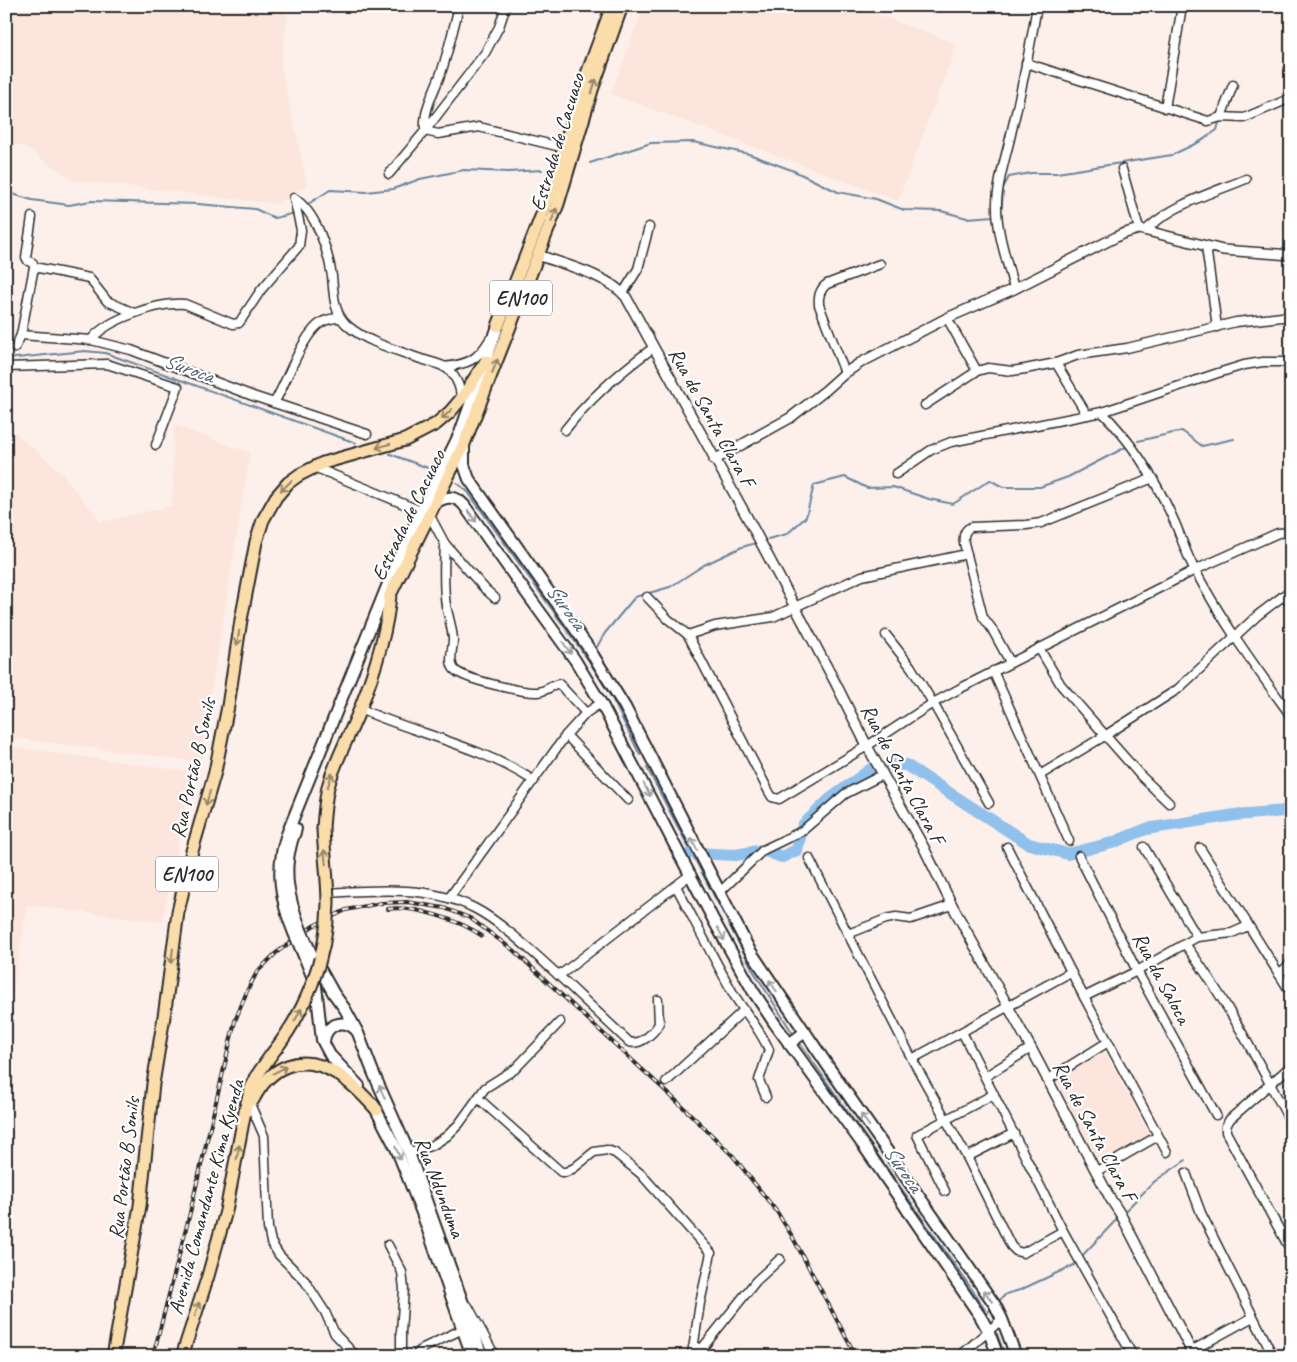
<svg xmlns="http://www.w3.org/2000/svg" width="1297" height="1362" viewBox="0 0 1297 1362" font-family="Caveat,sans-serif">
  <rect width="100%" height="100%" fill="#fdf0ea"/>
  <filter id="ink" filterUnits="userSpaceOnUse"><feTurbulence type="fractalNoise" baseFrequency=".02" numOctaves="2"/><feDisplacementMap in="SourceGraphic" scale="10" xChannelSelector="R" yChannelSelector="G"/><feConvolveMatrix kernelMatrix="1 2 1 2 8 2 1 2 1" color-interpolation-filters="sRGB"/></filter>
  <g filter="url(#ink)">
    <g fill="#fce5dc">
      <path d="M6 6H288L281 66 307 185 277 204 72 180 25 147 6 141Z"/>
      <path d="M644 6H854L957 44 898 201 611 94Z"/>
      <path d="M6 425 59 470 101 522 172 506 174 425 250 453 200 762 6 737Z"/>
      <path d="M6 746 193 772 162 922 27 905 6 1033Z"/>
      <path d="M1105 1052 1151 1138 1101 1165 1055 1079Z"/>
    </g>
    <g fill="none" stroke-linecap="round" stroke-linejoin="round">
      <g stroke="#68859f" stroke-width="2">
        <path d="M590 163 651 143 693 142 749 154 794 171 838 192 876 199 904 210 941 211 967 218 994 216"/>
        <path d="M6 192 32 200 69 205 91 201 198 204 255 209 275 218 295 213"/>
        <path d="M305 206 330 190 366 192 393 189 420 179 464 170 508 172 542 170"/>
        <path d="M1000 210 1002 205 1003 188 1009 177 1031 173H1057L1172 155 1201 141 1217 130 1220 119"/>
        <path d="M6 359 85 351 105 353 356 443"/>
        <path d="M1138 441 1182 431 1202 446 1234 439"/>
        <path d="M390 454 428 468"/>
        <path d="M457 483 468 492 589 661 613 700 640 755"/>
        <path d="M768 539 787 534 806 517 814 485 845 477 867 488 893 487 929 499 953 504 990 480 1003 487H1040L1068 477 1128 446"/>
        <path d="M595 650 605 633 635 597 670 587 704 565 742 547 756 543"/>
        <path d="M647 768 754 972 792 1032"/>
        <path d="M799 1042 973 1291 985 1310"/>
        <path d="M1123 1213 1155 1181 1186 1160"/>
        <path d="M1080 1258 1118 1218"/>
        <path d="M998 1302 1006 1294 1020 1290 1074 1265 1077 1262"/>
        <path d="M986 1314 993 1307"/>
        <path d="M997 1334 1005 1356"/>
      </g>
      <g stroke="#90c1ec" stroke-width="12">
        <path d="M891 765H906L1029 844 1068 854 1112 843 1146 829 1235 815 1285 811 1291 815"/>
        <path d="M691 853 736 855 763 850 782 857 797 850 803 825 830 799 871 769"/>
      </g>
      <defs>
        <g id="minor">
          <path d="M1026 63 1208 121 1221 117 1244 118 1291 98"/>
          <path d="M1165 108 1182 6"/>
          <path d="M1221 117 1233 85"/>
          <path d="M425 131 485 53 499 27 506 6"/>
          <path d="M425 131C423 107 436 90 443 67 449 47 454 27 459 6"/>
          <path d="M1122 169 1139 229"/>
          <path d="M389 174 425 131 438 134 479 127 565 148"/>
          <path d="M294 198C317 213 328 251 332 276 334 295 333 313 348 326 368 343 397 350 421 359 428 361 436 363 443 366 454 372 461 386 461 399"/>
          <path d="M32 217 26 257 28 261 33 263 34 267 21 335 91 340C107 319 158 302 185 304L233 324 239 323 261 290 299 246 301 230 294 198"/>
          <path d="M1146 230C1173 204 1212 193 1246 179"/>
          <path d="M1206 246 1217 327"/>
          <path d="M34 267 89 278 107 301 134 313"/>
          <path d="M1014 289C1007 260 996 232 997 202 998 179 1006 157 1011 134 1021 92 1030 49 1037 6"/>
          <path d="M623 293 638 269 649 227"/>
          <path d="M947 318 977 371 988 368 1012 371 1025 369 1056 363 1078 355 1127 348 1236 322 1291 316"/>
          <path d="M91 340 131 350 253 396 367 434"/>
          <path d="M15 348 21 335"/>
          <path d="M1056 363 1087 415"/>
          <path d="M6 367 107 364 178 387 156 445"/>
          <path d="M444 367C468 364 477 361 490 339"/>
          <path d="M845 373 819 305C818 296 820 289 827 284L880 264"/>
          <path d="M274 403C287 382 302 334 322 322 328 319 333 318 340 318"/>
          <path d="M925 405 977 371"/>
          <path d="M1102 412C1134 444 1157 482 1175 523 1182 539 1187 557 1196 572 1223 623 1257 669 1291 716"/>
          <path d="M565 430C590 398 620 372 653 348"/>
          <path d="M314 467 421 511"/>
          <path d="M896 474 931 450 951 442 1102 412 1218 373 1244 365 1263 362H1291"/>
          <path d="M429 514 445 544 485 589 495 598"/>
          <path d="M445 544C444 564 443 586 446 606 449 617 452 628 453 639 453 649 448 661 454 669 461 679 525 693 538 692 546 691 552 685 559 684L586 713"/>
          <path d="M1283 596 1291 604"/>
          <path d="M647 597 668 619 688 635 769 792 772 797 779 799 867 746 933 703 959 689 1195 570 1278 533 1291 532"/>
          <path d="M688 635 715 626 773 617 862 576 967 554"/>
          <path d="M886 635 911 667 933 703 989 803"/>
          <path d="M1039 648 1061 685 1141 776 1169 803"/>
          <path d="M1010 662 992 629 983 617 964 543C963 536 964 530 971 527L1026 525 1041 523 1153 478"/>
          <path d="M993 671 1069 841"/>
          <path d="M360 709C417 734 481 746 534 781"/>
          <path d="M566 735 628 800"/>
          <path d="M1040 775 1106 735 1178 689 1258 615 1291 590"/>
          <path d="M1007 847 1084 997 1167 1152"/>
          <path d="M1144 847 1197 937"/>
          <path d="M1200 848 1291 993"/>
          <path d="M1079 856 1137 971 1216 1115"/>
          <path d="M809 858 912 1059 967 1157 1011 1246 1016 1251 1023 1253 1063 1231"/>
          <path d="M676 886C695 922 714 959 734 995 746 1014 760 1029 769 1050L759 1080 766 1097"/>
          <path d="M720 892 763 850 802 831 845 794 882 775"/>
          <path d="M327 893C376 890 429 885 474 908 500 921 535 954 557 974L564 972 691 874"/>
          <path d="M449 898 566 735 586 713 601 703"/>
          <path d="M848 934 886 919 896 917 911 919 952 905"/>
          <path d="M1185 944C1227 1000 1258 1062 1291 1123"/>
          <path d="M557 974 629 1042C641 1046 653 1033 659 1024L658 1000"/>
          <path d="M1279 974 1291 963"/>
          <path d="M1084 997 1137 971 1197 937 1232 933 1248 926"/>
          <path d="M962 1032 1063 1231 1133 1356"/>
          <path d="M912 1059 1071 972"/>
          <path d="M1291 1066 1230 1119 1226 1126V1132L1291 1251"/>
          <path d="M986 1076 1031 1048"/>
          <path d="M1047 1080 1108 1042"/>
          <path d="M666 1082 744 1010"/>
          <path d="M478 1098 561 1172H566L574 1168 594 1152 607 1150 615 1153 641 1174 711 1253 700 1303 692 1356"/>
          <path d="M251 1106 264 1136 268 1228 271 1242 279 1255 305 1281 325 1312 335 1334 356 1356"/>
          <path d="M409 1153 433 1145 447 1136 459 1124 485 1088 515 1069 560 1022"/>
          <path d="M967 1157 1014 1133"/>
          <path d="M1097 1171 1158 1136"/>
          <path d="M1186 1173 1201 1213 1273 1356"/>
          <path d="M945 1191 917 1135 994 1094"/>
          <path d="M388 1245 402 1272 404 1289 401 1332V1356"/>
          <path d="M468 1306 495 1356"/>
          <path d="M693 1347 702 1348 704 1346 756 1281 780 1259"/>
          <path d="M1191 1351 1253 1317"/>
          <path d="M415 1356 423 1348 463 1329"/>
          <path d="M960 1356 1002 1319"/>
          <path d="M1284 1356 1291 1352"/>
        </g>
        <g id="tertiary">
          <path d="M538 255C565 265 608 275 626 297L753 528 836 684 867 746 923 846 952 905 1031 1048 1110 1198 1121 1215 1194 1356"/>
          <path d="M714 460 790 418 826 390 845 373 860 363 947 318 1014 289 1122 234 1139 229 1223 250 1291 255"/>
        </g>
        <g id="secondary">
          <path d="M464 445V465L469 479 588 647 625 707 749 949 832 1072 995 1305 1002 1319 1016 1356"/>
          <path d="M434 504C445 496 455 495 464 505L517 580 575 660 601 703 714 921 753 991 775 1024 863 1145 980 1316 988 1330 998 1356"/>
          <path d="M296 829C281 866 287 895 301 930"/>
          <path d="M294 933C280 900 275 868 287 834L398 559 460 433 498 326"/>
          <path d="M311 953 334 994 345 1009 358 1033 373 1072 409 1153 482 1356"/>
          <path d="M304 956 316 986 322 1040 330 1055 359 1086"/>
          <path d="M324 1042C325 1025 343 1017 356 1030"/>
          <path d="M789 1044 805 1032"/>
          <path d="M373 1104 396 1148 422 1213 472 1356"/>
        </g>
        <g id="primary">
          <path d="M498 326 550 194 584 82 612 6"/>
          <path d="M323 828C324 814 325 801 328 787 335 760 350 735 360 709 374 673 387 634 390 595L464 444 538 255 558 204 592 90 622 6"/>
          <path d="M253 1100C270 1066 301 1052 336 1073 352 1083 364 1096 377 1110"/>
          <path d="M113 1356 140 1206 153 1084 165 1010 178 912 192 851 215 772 228 706 241 620 256 542 263 520 276 497 288 483 299 475 323 463 405 440 436 424 450 412 461 399 486 361"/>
          <path d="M182 1356 208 1276 226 1211 246 1106 251 1088 255 1078 271 1055"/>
        </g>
      </defs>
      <use href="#minor" stroke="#2b2b2b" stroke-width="11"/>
      <use href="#tertiary" stroke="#2b2b2b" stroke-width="12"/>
      <use href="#secondary" stroke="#2b2b2b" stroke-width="14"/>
      <use href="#primary" stroke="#2b2b2b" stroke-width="15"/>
      <use href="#minor" stroke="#fff" stroke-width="8"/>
      <use href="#tertiary" stroke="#fff" stroke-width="9"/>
      <use href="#secondary" stroke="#fff" stroke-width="10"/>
      <use href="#primary" stroke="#fbddab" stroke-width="11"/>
      <defs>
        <g id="rail">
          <path d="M388 909C413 905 462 921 482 936"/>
          <path d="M153 1356 188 1221 235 1021 247 991 257 972 276 953 313 926 346 910 381 903 407 902 444 908 470 918 513 950 685 1109 733 1156 777 1212 792 1236 856 1356"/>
        </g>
      </defs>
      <use href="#rail" stroke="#2b2b2b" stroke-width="4"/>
      <use href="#rail" stroke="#fff" stroke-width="2" stroke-dasharray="5.5" stroke-linecap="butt"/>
      <defs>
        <g id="secondary-bridge">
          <path d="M301 930 311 953"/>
          <path d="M294 933 304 956"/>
        </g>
        <path id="primary-bridge" d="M271 1055C305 1013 327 959 328 904 328 879 324 854 323 828"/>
      </defs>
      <use href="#secondary-bridge" stroke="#2b2b2b" stroke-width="14" stroke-linecap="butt"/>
      <use href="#primary-bridge" stroke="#2b2b2b" stroke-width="15" stroke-linecap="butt"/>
      <use href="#secondary-bridge" stroke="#fff" stroke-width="10"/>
      <use href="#primary-bridge" stroke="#fbddab" stroke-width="11"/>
    </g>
    <defs><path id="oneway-shaft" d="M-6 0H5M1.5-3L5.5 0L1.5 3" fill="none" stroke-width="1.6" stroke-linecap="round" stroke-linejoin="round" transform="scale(1.25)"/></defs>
    <g stroke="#93846b">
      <use href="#oneway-shaft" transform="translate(594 86) rotate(-72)"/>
      <use href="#oneway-shaft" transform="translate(554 215) rotate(-69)"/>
      <use href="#oneway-shaft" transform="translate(495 366) rotate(-68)"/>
      <use href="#oneway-shaft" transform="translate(447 414) rotate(135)"/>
      <use href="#oneway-shaft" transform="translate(383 446) rotate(163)"/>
      <use href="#oneway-shaft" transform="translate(286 486) rotate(135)"/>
      <use href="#oneway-shaft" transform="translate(238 638) rotate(100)"/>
      <use href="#oneway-shaft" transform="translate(330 780) rotate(-72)"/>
      <use href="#oneway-shaft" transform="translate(208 798) rotate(106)"/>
      <use href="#oneway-shaft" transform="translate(325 857) rotate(-96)"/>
      <use href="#oneway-shaft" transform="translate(172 956) rotate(97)"/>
      <use href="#oneway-shaft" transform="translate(298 1015) rotate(-61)"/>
      <use href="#oneway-shaft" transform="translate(280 1070) rotate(-27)"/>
      <use href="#oneway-shaft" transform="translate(238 1152) rotate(-79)"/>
      <use href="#oneway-shaft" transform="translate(197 1309) rotate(-72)"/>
    </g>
    <g stroke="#a0a0a0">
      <use href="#oneway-shaft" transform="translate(472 516) rotate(55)"/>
      <use href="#oneway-shaft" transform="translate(567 648) rotate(55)"/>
      <use href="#oneway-shaft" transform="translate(647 790) rotate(62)"/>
      <use href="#oneway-shaft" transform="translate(694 844) rotate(-117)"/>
      <use href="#oneway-shaft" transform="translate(721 934) rotate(62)"/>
      <use href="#oneway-shaft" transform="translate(773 986) rotate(-124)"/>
      <use href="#oneway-shaft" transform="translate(382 1092) rotate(-114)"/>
      <use href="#oneway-shaft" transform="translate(865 1120) rotate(-125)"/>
      <use href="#oneway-shaft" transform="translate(398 1153) rotate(67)"/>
      <use href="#oneway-shaft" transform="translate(988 1296) rotate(-125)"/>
    </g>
  </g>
  <g text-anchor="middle" stroke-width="4.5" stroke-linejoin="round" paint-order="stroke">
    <g fill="#fff" stroke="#6b6b6b" stroke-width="1">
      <rect x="490" y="280.5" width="62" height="35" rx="4"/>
      <rect x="156" y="856.5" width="62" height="35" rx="4"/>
    </g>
    <g font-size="20" font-weight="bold" fill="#2b2b2b">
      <text x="521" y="305">EN100</text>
      <text x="187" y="881">EN100</text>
    </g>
    <g font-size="21" fill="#2b2b2b" stroke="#fff">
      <text transform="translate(557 142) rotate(-73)" y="7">Estrada de Cacuaco</text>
      <text transform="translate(712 417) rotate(61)" y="7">Rua de Santa Clara F</text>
      <text transform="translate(408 515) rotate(-64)" y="7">Estrada de Cacuaco</text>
      <text transform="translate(193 768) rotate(-77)" y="7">Rua Portão B Sonils</text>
      <text transform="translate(903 774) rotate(62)" y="7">Rua de Santa Clara F</text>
      <text transform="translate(1162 978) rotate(62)" y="7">Rua da Saloca</text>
      <text transform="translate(1095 1131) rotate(62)" y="7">Rua de Santa Clara F</text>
      <text transform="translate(124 1168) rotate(-83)" y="7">Rua Portão B Sonils</text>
      <text transform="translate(440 1187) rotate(69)" y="7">Rua Ndunduma</text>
      <text transform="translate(206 1197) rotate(-75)" y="7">Avenida Comandante Kima Kyenda</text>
    </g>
    <g font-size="22" font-style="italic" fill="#4e606f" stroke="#fff">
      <text transform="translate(189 367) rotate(20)" y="8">Suroca</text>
      <text transform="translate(567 606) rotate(54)" y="8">Suroca</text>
      <text transform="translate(904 1168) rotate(55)" y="8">Suroca</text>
    </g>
  </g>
  <rect width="1297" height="1362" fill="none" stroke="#fff" stroke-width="25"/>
  <rect x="12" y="12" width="1272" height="1337" fill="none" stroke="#2b2b2b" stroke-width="2" filter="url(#ink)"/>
</svg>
